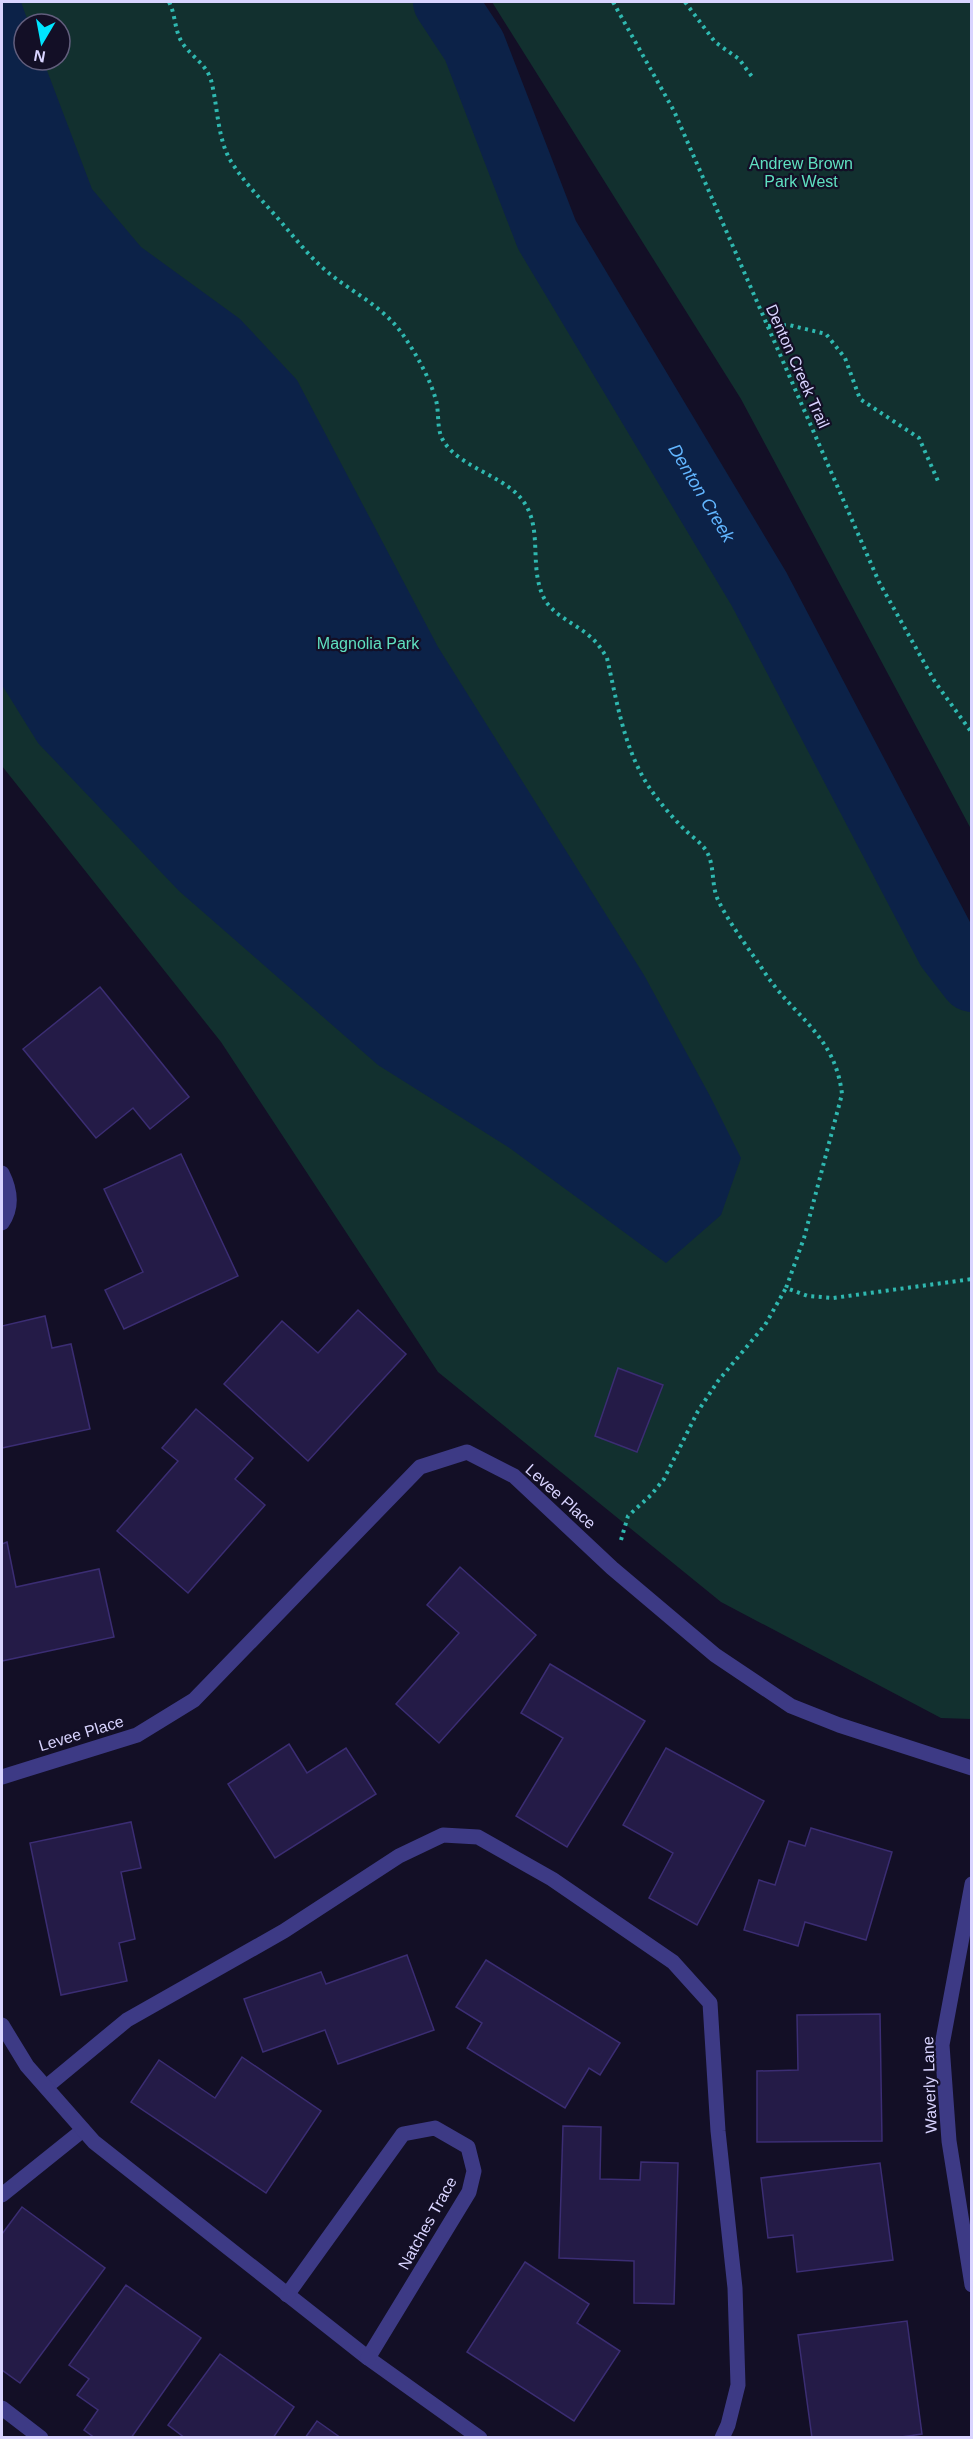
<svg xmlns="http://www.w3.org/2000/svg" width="973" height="2439" viewBox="0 0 973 2439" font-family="Arial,sans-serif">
  <rect width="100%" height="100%" fill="#130f26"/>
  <g fill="#12302f" fill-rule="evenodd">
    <path d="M2 2H445L474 46 547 235 759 589 948 948 971 980V1719L941 1718 721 1602 438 1372 221 1042 2 766ZM24 24H60V60H24Z"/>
    <path d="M492 2H971V829L741 399Z"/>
  </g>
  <path fill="#0c2248" d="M2 2H21L29 24H24V60H43L92 189 141 247 240 319 297 380 438 647 644 975 710 1096 741 1158 721 1215 666 1263 511 1149 378 1065 179 891 38 743 2 685Z"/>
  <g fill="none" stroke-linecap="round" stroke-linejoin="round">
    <path stroke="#0c2248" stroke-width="64" id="s1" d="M445 2 474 46 547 235 759 589 948 949 972 980"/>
  </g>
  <g fill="#241b47" stroke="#3b2d73" stroke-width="1.5">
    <path d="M100 987 189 1097 150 1129 133 1108 96 1138 23 1049Z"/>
    <path d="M181 1154 238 1276 124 1329 105 1290 143 1272 104 1189Z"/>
    <path d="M358 1310 406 1354 308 1461 224 1384 282 1321 318 1353Z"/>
    <path d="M45 1316 52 1348 71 1344 90 1429 2 1448V1326Z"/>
    <path d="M618 1368 663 1385 637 1452 595 1436Z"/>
    <path d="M196 1409 253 1458 235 1479 265 1505 188 1593 117 1531 178 1461 162 1448Z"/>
    <path d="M7 1542 16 1587 99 1569 114 1637 2 1661V1544Z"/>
    <path d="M460 1567 536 1635 439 1743 396 1704 459 1633 427 1605Z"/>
    <path d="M550 1664 645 1721 567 1847 516 1816 563 1738 521 1713Z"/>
    <path d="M289 1744 307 1773 346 1748 376 1794 275 1858 228 1784Z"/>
    <path d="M666 1748 764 1801 697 1925 649 1898 673 1853 623 1825Z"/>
    <path d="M131 1822 141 1868 121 1872 135 1939 119 1943 127 1981 61 1995 30 1843Z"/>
    <path d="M811 1828 892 1852 866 1940 805 1922 798 1946 744 1930 759 1880 775 1885 789 1841 805 1846Z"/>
    <path d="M407 1955 434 2030 338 2064 325 2030 263 2052 244 1999 321 1972 326 1984Z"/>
    <path d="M486 1960 620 2043 600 2075 589 2068 565 2108 467 2048 482 2023 456 2007Z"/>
    <path d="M880 2014 882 2141 757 2142V2071L798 2070 797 2015Z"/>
    <path d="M242 2057 321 2111 266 2193 131 2102 159 2060 215 2098Z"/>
    <path d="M563 2126 601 2127 600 2179 640 2180 641 2162 678 2163 674 2304 634 2303V2261L559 2258Z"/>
    <path d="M880 2163 893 2260 797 2272 793 2235 768 2238 761 2178Z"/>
    <path d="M22 2207 105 2268 20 2383 2 2370V2234Z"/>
    <path d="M525 2262 589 2304 577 2323 620 2351 574 2421 467 2352Z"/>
    <path d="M126 2285 201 2338 131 2438H95L84 2430 98 2410 77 2395 89 2379 69 2365Z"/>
    <path d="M907 2321 922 2434 894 2438H812L798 2335Z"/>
    <path d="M220 2354 294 2407 273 2438H185L168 2425Z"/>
    <path d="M317 2421 341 2438H305Z"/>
  </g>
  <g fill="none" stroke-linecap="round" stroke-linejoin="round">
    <g stroke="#2fb8b0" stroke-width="4" stroke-dasharray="3 4.5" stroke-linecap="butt">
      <path d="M169 2C176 15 174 31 183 44 192 57 206 64 211 80 218 106 217 140 232 163 246 185 264 202 281 222 295 238 308 255 324 269 349 291 380 304 401 332 415 352 429 376 436 400 439 412 437 425 441 436 452 464 499 474 519 496 545 524 528 563 543 596 551 614 572 622 587 634 596 641 601 648 607 658 617 702 624 749 649 787 659 802 672 817 684 829 691 836 702 843 707 852 715 867 711 885 718 900 730 925 750 950 765 973 795 1018 835 1035 842 1094L804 1238 786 1288 808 1296 833 1298 972 1279"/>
      <path d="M613 2 674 111 879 582 935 682 972 733"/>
      <path d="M685 2 715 42 739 59 753 78"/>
      <path d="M768 326 789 325 826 334 845 358 860 399 919 438 938 481"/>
      <path d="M621 1540 628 1516 651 1495 664 1479 698 1411 718 1381 765 1325 786 1288"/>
    </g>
    <g stroke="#3d3a85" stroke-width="15">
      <path d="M46 2087 127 2020 284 1931 399 1856 443 1835 478 1837 552 1879 673 1962 710 2003 718 2131 735 2288 738 2385 728 2425 722 2438"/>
      <path d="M2 2195 83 2130"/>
      <path d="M2 2408 41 2438"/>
    </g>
    <g stroke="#3d3a85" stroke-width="15">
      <path d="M2 1173C10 1189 13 1207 2 1223"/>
      <path d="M2 1777 137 1735 194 1700 420 1467 467 1452 514 1476 612 1568 715 1655 791 1706 839 1725 972 1768"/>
      <path d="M972 1884 942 2045 949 2141 972 2285"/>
      <path d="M2 2025 27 2066 94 2142 368 2358 480 2438"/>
      <path d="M287 2295 403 2134 435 2128 468 2147 474 2171 469 2192 368 2358"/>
    </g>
  </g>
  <g text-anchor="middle" stroke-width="4.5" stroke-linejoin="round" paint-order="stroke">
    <g font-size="16" fill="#5fe0c0" stroke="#130f26">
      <text x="801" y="169">Andrew Brown<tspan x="801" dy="18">Park West</tspan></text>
      <text x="368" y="649">Magnolia Park</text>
    </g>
    <g font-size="16" fill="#d9d4ff" stroke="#130f26">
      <text transform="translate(798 366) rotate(66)" y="6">Denton Creek Trail</text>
      <text transform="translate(561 1496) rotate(42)" y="6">Levee Place</text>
      <text transform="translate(81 1733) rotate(-17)" y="6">Levee Place</text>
      <text transform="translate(929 2085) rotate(-92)" y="6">Waverly Lane</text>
      <text transform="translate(427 2223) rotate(-61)" y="6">Natches Trace</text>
    </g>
    <g font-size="18" font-style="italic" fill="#62b6ff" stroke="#130f26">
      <text dy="6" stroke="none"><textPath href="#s1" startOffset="556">Denton Creek</textPath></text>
    </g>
  </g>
  <rect width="973" height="2439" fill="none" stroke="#d9d4ff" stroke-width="6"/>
  <g transform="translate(42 42) rotate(190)"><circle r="28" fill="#130f26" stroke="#625e7d" stroke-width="1.5"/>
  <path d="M0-4.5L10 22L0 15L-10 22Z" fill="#00e5ff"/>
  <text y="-9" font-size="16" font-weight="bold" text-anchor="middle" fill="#d9d4ff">N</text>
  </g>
</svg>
